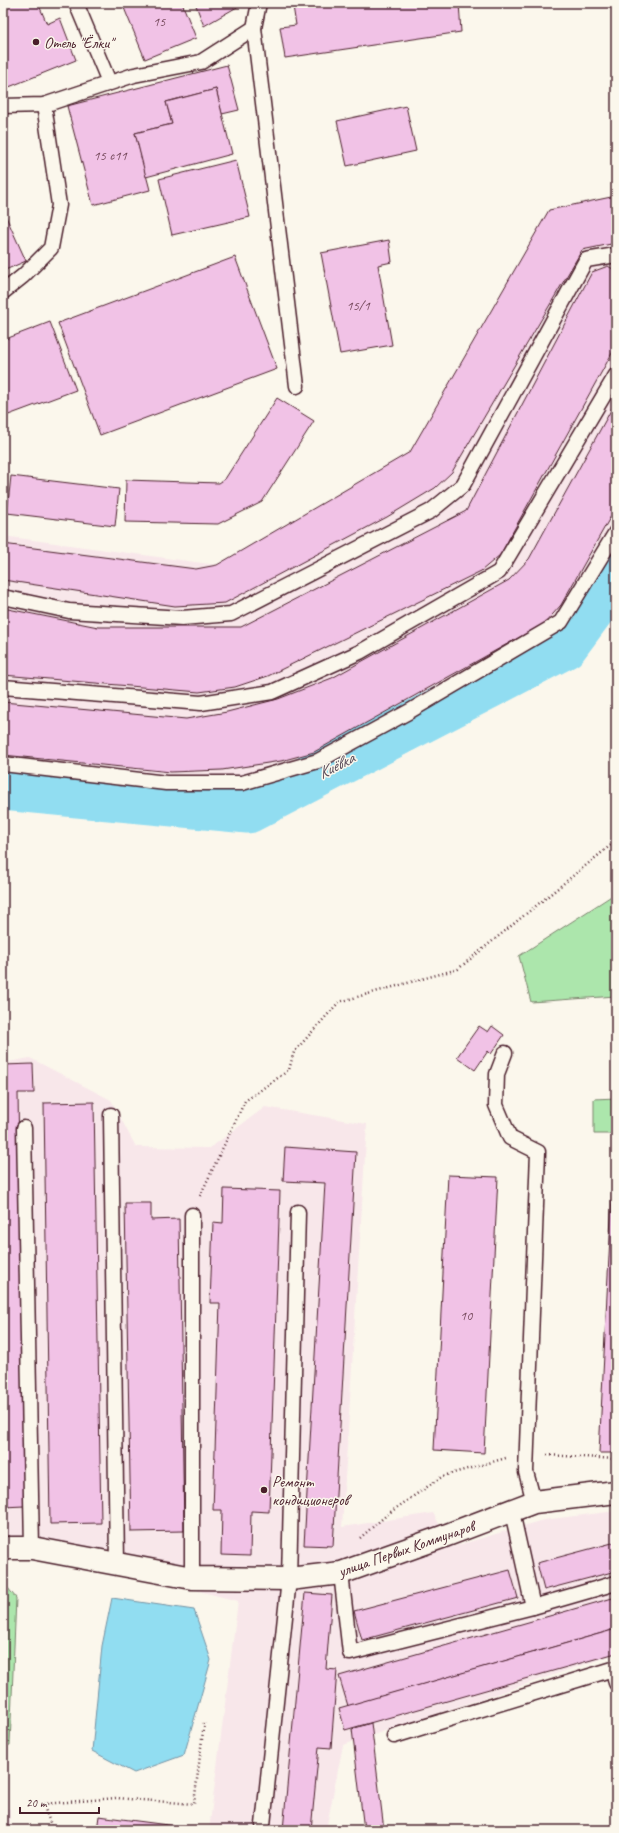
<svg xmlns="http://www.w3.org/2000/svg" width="619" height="1833" viewBox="0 0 619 1833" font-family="Caveat,sans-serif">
  <rect width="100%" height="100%" fill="#fbf7ec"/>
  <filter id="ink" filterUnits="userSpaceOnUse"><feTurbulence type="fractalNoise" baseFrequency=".025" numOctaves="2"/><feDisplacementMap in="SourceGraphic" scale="8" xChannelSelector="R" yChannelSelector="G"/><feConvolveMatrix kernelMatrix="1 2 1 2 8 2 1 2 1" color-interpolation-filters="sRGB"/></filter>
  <g filter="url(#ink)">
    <g fill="#f8e7ea">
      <path d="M616 196V552L562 634 259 815 162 814 3 794V536L217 565 410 452 549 210Z"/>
      <path d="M30 1058 111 1100 136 1147 210 1148 265 1107 367 1124 342 1527 433 1513 452 1547 543 1520 616 1511V1654L343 1745 326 1830H209L238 1601 3 1541V1063Z"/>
      <path d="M3 1808 10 1809V1830H3Z"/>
    </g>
    <g fill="#ace6ac" stroke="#7b826c">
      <path d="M616 893V996L531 1002 519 956Z"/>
      <path d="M616 1098V1134H594V1099Z"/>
      <path d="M3 1582 16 1598 10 1745 3 1746Z"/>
    </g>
    <path fill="#91ddf1" stroke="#7591a2" d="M112 1598 194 1610 211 1660 184 1755 134 1773 92 1751 102 1646Z"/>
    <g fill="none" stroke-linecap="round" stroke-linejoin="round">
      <path stroke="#91ddf1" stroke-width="47" d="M3 787 248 810 564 646 616 576"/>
    </g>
    <g fill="#f1c2e6" stroke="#4a1f2b">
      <path d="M3 3H38L47 24 60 18 76 60 9 87 3 73Z"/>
      <path d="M122 3H182L196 38 145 59Z"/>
      <path d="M195 3H244L204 26Z"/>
      <path d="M311 3H459L461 32 285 58 280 27 296 25 293 6Z"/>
      <path d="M227 65 239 110 222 114 216 89 166 102 172 124 135 133 150 190 93 205 67 106Z"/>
      <path d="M216 89 232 154 146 177 135 133 172 124 166 102Z"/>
      <path d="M406 106 416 151 347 166 337 121Z"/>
      <path d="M236 160 250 217 172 235 159 179Z"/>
      <path d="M616 196V243L582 250 452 472 435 488 387 517 225 603 175 606 3 580V544L196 569 217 565 410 452 549 210Z"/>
      <path d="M3 210 26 261 3 271Z"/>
      <path d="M389 240 392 262 378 265 392 345 340 354 321 253Z"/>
      <path d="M235 257 277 369 100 435 58 323Z"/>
      <path d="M608 266 616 271V346L500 555 481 571 268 676 235 687 199 692 3 675V608L98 627H241L466 511 592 272Z"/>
      <path d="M50 322 76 390 3 417V340Z"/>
      <path d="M277 398 314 421 262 502 218 524 125 522 126 480 219 483 225 479Z"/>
      <path d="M616 401V507L561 605 545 623 314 752 281 761 222 770 171 772 3 755V702L186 719 227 712 278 699 332 678 509 580 529 559Z"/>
      <path d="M11 476 119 489 115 526 7 513Z"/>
      <path d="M479 1026 488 1032 492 1026 504 1035 491 1054 488 1051 475 1070 457 1057Z"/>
      <path d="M33 1064 34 1093H18L24 1506 3 1507V1065Z"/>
      <path d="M94 1102 101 1523 50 1524 44 1103Z"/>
      <path d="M285 1147 356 1152 333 1546 304 1545 325 1183 283 1181Z"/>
      <path d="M448 1175 498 1177 484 1453 434 1450Z"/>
      <path d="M613 1177H616V1453H599Z"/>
      <path d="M224 1189 280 1191 269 1512 251 1511 250 1556 221 1555 222 1510H213L220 1303H210L213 1222 223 1223Z"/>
      <path d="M125 1203H151V1220L179 1219 184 1531 131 1532Z"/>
      <path d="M616 1542V1571L544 1590 537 1563Z"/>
      <path d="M510 1570 518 1598 362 1640 354 1611Z"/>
      <path d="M305 1593 332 1595 326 1669 337 1670 331 1748 319 1747 311 1830H283Z"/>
      <path d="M616 1597V1629L348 1706 339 1676Z"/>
      <path d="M616 1629V1653L345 1730 339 1708Z"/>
      <path d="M371 1723 384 1830H364L352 1729Z"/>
      <path d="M99 1816 206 1830H97Z"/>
    </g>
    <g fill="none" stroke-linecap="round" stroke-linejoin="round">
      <defs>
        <g id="lane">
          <path d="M76 3 109 82"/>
          <path d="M254 28 297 386"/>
          <path d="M3 106 44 105 134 75 201 62 254 28 259 3"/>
          <path d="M3 292 23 276 51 248 59 205 44 105"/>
          <path d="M3 597 69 611 182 618 231 614 431 511 463 485 586 260 616 255"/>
          <path d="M3 687 201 703 272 692 360 652 499 572 616 375"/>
          <path d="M3 764 166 783H242L318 761 410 711 561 622 616 532"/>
          <path d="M505 1053 497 1074 496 1105 510 1138 538 1152 526 1472 534 1502"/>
          <path d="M111 1115 117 1565"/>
          <path d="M24 1128 32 1548"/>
          <path d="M192 1215V1578"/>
          <path d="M512 1512 533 1607"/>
          <path d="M341 1573 350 1653 533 1607 616 1583"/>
          <path d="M394 1736 613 1669 616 1683"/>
          <path d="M263 1825 289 1579 298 1212"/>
        </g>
        <path id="street" d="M3 1548H32L192 1578 289 1579 341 1573 442 1537 534 1502 616 1492"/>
      </defs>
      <use href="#lane" stroke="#4a1f2b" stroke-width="17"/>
      <use href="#street" stroke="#4a1f2b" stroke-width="25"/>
      <g stroke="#4a1f2b" stroke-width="2.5" stroke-dasharray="1 3" stroke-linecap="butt">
        <path d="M200 1196 245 1101 289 1070 294 1052 339 1002 458 969 616 841"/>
        <path d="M547 1455 616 1459"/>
        <path d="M360 1538 389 1513 443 1476 506 1458"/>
        <path d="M53 1830 43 1804 116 1798 194 1804 204 1723"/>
      </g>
      <use href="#lane" stroke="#fbf7ec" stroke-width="14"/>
      <use href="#street" stroke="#fbf7ec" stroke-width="22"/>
    </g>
  </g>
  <g fill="#4a1f2b" stroke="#fbf7ec" stroke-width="1.5">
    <circle cx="36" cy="42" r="4"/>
    <circle cx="264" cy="1490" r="4"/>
  </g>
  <g text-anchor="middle" stroke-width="3" stroke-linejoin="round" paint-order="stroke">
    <g font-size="14" fill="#74485a">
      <text x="159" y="26">15</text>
      <text x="110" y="160">15 с11</text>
      <text x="358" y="310">15/1</text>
      <text x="466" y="1320">10</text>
    </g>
    <g font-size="16" fill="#4a1f2b" stroke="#fbf7ec" text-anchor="start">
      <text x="44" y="48">Отель "Ёлки"</text>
      <text x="272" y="1487">Ремонт<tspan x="272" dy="18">кондиционеров</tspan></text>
    </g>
    <g font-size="16" fill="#4a1f2b" stroke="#fbf7ec">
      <text transform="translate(406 1548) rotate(-19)" y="6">улица Первых Коммунаров</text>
    </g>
    <g font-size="17" font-style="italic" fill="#5c4e5c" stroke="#fbf7ec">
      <text transform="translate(336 765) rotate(-27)" y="6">Киёвка</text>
    </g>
  </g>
  <rect width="619" height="1833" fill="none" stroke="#fbf7ec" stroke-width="16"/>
  <rect x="8" y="8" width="603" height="1817" fill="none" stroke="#4a1f2b" stroke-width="1.5" filter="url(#ink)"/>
  <path d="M20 1807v6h79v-6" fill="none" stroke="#4a1f2b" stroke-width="2"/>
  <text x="26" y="1807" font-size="12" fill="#4a1f2b" stroke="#fbf7ec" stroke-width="3" paint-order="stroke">20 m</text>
</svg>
